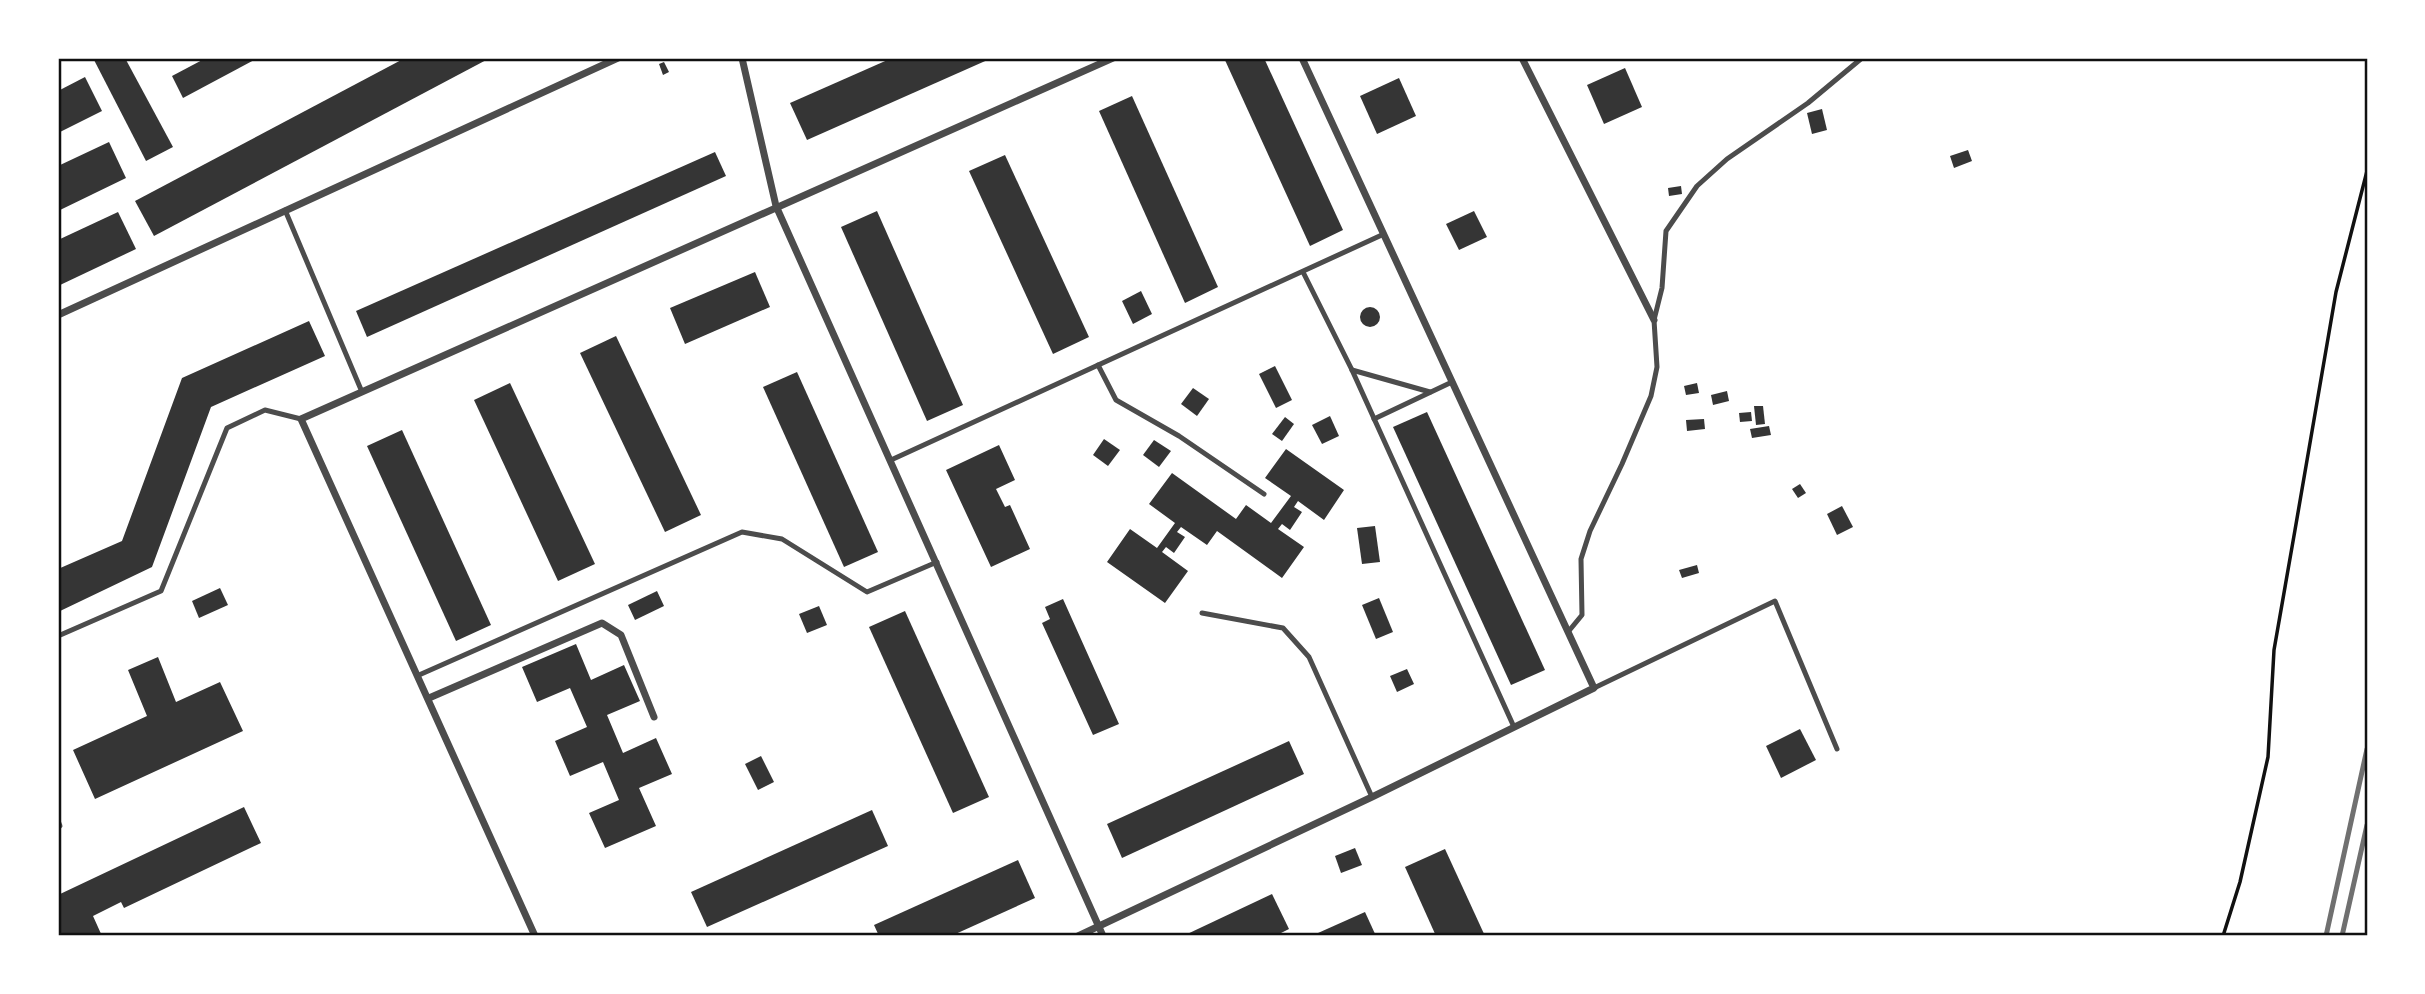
<svg xmlns="http://www.w3.org/2000/svg" width="2425" height="994" viewBox="0 0 2425 994" font-family="'Open Sans',sans-serif">
  <rect width="100%" height="100%" fill="#fff"/>
  <g fill="#353535">
    <path d="M93 58H125L173 147 146 161Z"/>
    <path d="M206 58H258L183 98 172 76Z"/>
    <path d="M405 58H490L154 236 135 201Z"/>
    <path d="M892 58H992L807 140 790 103Z"/>
    <path d="M1224 58H1264L1343 230 1310 246Z"/>
    <path d="M664 62 669 72 663 75 659 64Z"/>
    <path d="M1625 68 1642 107 1604 124 1587 85Z"/>
    <path d="M85 77 102 111 58 133V91Z"/>
    <path d="M1399 78 1416 116 1377 134 1360 96Z"/>
    <path d="M1132 96 1218 287 1185 303 1099 111Z"/>
    <path d="M1822 109 1827 130 1812 134 1807 113Z"/>
    <path d="M109 142 126 178 58 211V166Z"/>
    <path d="M1968 150 1972 161 1954 168 1950 156Z"/>
    <path d="M715 152 726 176 367 337 356 311Z"/>
    <path d="M1005 155 1089 337 1053 354 969 171Z"/>
    <path d="M1681 186 1682 194 1669 196 1668 188Z"/>
    <path d="M877 211 963 405 927 421 841 227Z"/>
    <path d="M1474 211 1487 237 1459 250 1446 224Z"/>
    <path d="M118 212 136 249 58 286V240Z"/>
    <path d="M755 272 770 307 685 344 670 308Z"/>
    <path d="M1141 291 1152 314 1133 324 1122 301Z"/>
    <circle cx="1370" cy="317" r="10"/>
    <path d="M309 321 325 356 211 407 152 567 58 612V569L122 541 182 378Z"/>
    <path d="M616 336 701 515 665 532 580 353Z"/>
    <path d="M1275 366 1292 400 1276 408 1259 374Z"/>
    <path d="M797 372 878 552 844 567 763 387Z"/>
    <path d="M510 383 595 564 558 581 474 400Z"/>
    <path d="M1697 383 1699 393 1686 395 1684 386Z"/>
    <path d="M1193 388 1209 399 1197 416 1181 404Z"/>
    <path d="M1727 391 1729 401 1713 405 1711 395Z"/>
    <path d="M1754 406H1763L1765 424 1756 425Z"/>
    <path d="M1427 412 1545 670 1511 685 1393 427Z"/>
    <path d="M1751 412 1752 421 1740 422 1739 413Z"/>
    <path d="M1330 416 1339 436 1322 444 1312 425Z"/>
    <path d="M1285 417 1294 424 1282 441 1272 434Z"/>
    <path d="M1704 419 1705 429 1687 431 1686 420Z"/>
    <path d="M1769 426 1771 435 1752 438 1750 429Z"/>
    <path d="M402 430 491 625 456 641 367 446Z"/>
    <path d="M1104 439 1120 450 1108 466 1093 455Z"/>
    <path d="M1154 440 1171 451 1159 467 1143 455Z"/>
    <path d="M999 445 1015 480 996 489 1005 507 1010 505 1030 549 991 567 946 470Z"/>
    <path d="M1286 449 1344 490 1324 520 1298 501 1294 507 1302 512 1290 530 1282 524 1278 529 1304 547 1282 578 1217 531 1207 545 1181 527 1177 532 1185 537 1174 553 1166 547 1162 552 1188 571 1165 603 1107 562 1130 529 1157 548 1175 523 1149 504 1172 473 1236 519 1246 505 1271 523 1291 496 1265 478Z"/>
    <path d="M1800 484 1806 493 1798 498 1792 489Z"/>
    <path d="M1842 506 1853 527 1837 535 1827 514Z"/>
    <path d="M1375 526 1380 562 1362 564 1357 528Z"/>
    <path d="M1697 565 1699 573 1682 578 1679 570Z"/>
    <path d="M220 588 228 605 199 618 192 601Z"/>
    <path d="M657 591 664 606 635 620 628 605Z"/>
    <path d="M1379 598 1393 632 1376 639 1362 605Z"/>
    <path d="M1063 599 1119 724 1093 735 1042 623 1050 619 1045 607Z"/>
    <path d="M819 606 827 625 807 633 799 614Z"/>
    <path d="M905 611 989 797 953 813 869 627Z"/>
    <path d="M576 644 591 680 624 665 640 701 607 715 623 753 656 738 672 774 639 788 656 826 605 848 589 813 619 800 603 762 570 776 555 741 587 727 570 688 537 702 522 667Z"/>
    <path d="M158 657 176 702 220 682 243 731 95 799 73 750 147 716 128 670Z"/>
    <path d="M1407 669 1414 684 1397 692 1390 676Z"/>
    <path d="M1800 729 1816 760 1781 778 1766 746Z"/>
    <path d="M1289 741 1304 774 1122 858 1107 824Z"/>
    <path d="M761 756 774 782 758 790 745 764Z"/>
    <path d="M244 807 261 843 124 908 121 902 93 916 102 936H58V895Z"/>
    <path d="M872 810 888 846 707 927 691 892Z"/>
    <path d="M1355 848 1362 865 1341 873 1335 856Z"/>
    <path d="M1445 849 1485 936H1436L1405 867Z"/>
    <path d="M1018 860 1035 898 951 936H879L874 925Z"/>
    <path d="M1272 894 1289 929 1275 936H1183Z"/>
    <path d="M1365 912 1376 936H1320L1318 933Z"/>
  </g>
  <g fill="none" stroke-linecap="round" stroke-linejoin="round">
    <path stroke="#111" stroke-width="3.5" d="M2223 936 2240 882 2268 757 2274 650 2295 530 2336 292 2367 171"/>
    <g stroke="#4c4c4c" stroke-width="5">
      <path d="M285 210 362 392"/>
      <path d="M1303 272 1352 370 1514 727"/>
      <path d="M1098 365 1116 400 1179 436 1264 494"/>
      <path d="M1352 370 1430 392"/>
      <path d="M1374 419 1452 382"/>
      <path d="M891 460 1384 234"/>
      <path d="M1202 613 1283 628 1309 657 1372 797"/>
      <path d="M1568 632 1582 615 1581 559 1590 531 1622 464 1651 396 1657 367 1654 320 1662 288 1666 231 1697 186 1727 159 1808 103 1862 58"/>
      <path d="M58 636 161 591 227 428 265 410 301 419"/>
      <path d="M419 675 742 532 782 539 867 592 937 562"/>
      <path d="M1594 688 1775 601 1837 749"/>
      <path d="M58 821 60 826 58 827"/>
    </g>
    <g stroke="#4c4c4c" stroke-width="7">
      <path d="M742 58 776 206 1103 936"/>
      <path d="M1522 58 1654 320"/>
      <path d="M58 315 618 58"/>
      <path d="M429 698 602 623 621 635 654 717"/>
      <path d="M535 936 301 419 1113 58"/>
      <path d="M1078 936 1372 797 1594 688 1302 58"/>
    </g>
    <g stroke="#707070" stroke-width="5">
      <path d="M2326 936 2367 749"/>
      <path d="M2342 936 2367 825"/>
    </g>
  </g>
  <rect width="2425" height="994" fill="none" stroke="#ffffff" stroke-width="119"/>
  <rect x="60" y="60" width="2306" height="874" fill="none" stroke="#111" stroke-width="2.5"/>
</svg>
